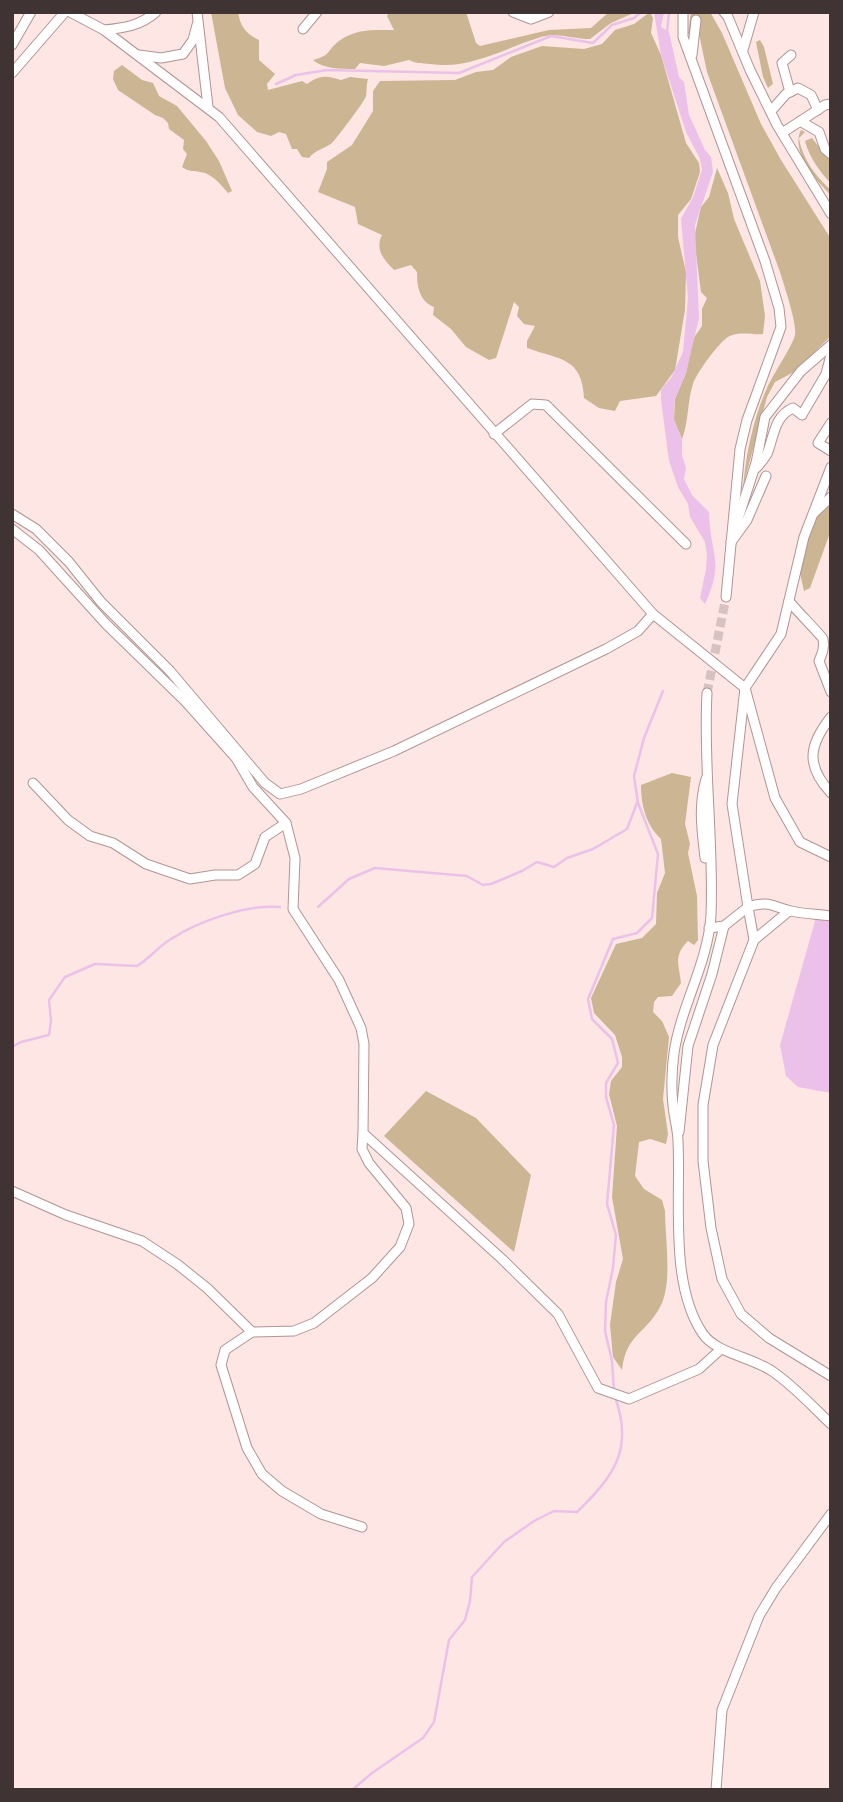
<svg xmlns="http://www.w3.org/2000/svg" width="843" height="1802" viewBox="0 0 843 1802" font-family="Barlow,sans-serif">
  <rect width="100%" height="100%" fill="#fde6e4"/>
  <g fill="#ccb592">
    <path d="M211 12H238C240 26 246 34 259 40V60L275 74 267 84 268 90 302 81 307 84C319 75 327 75 341 80L350 77 368 79C366 85 367 91 366 96 365 101 336 139 332 143 324 149 315 150 309 158L302 157 297 149H292L286 134 279 132 271 136 257 132 238 115 225 88Z"/>
    <path d="M389 12H466L476 43 480 46 549 30 591 28 609 12H636L611 23 590 39C573 39 557 32 541 37 504 48 470 70 430 64 422 63 417 64 409 60L384 66 360 63 355 69C342 69 323 69 313 60 332 55 326 51 339 41 356 28 375 30 394 30L387 16Z"/>
    <path d="M650 12 653 18 651 33 661 55 686 143 699 163 700 172 691 199 678 215V237L686 272 685 310 675 370 656 396 620 401 615 411 599 408 584 398C582 357 560 360 527 348V341L535 326 524 324 517 316 519 307 514 302 496 358 489 360 466 347 451 329 433 315 434 307C419 301 417 286 417 272L411 265 394 270C383 259 375 249 382 235L358 224 355 207 318 192 327 169V162L352 145 373 111V91L380 81 455 80 476 72 493 70 511 57 542 46 584 49 602 44 615 30 634 24Z"/>
    <path d="M691 12H710L722 33 761 124 781 160 831 239V336L794 372 775 382 767 397 745 479 748 480 746 487 743 488C746 454 753 419 767 388 772 376 793 345 795 335 797 323 784 285 780 272L707 72 699 34 701 21 694 20 691 35 688 33Z"/>
    <path d="M760 40 764 47 773 84 768 88 763 77 756 42Z"/>
    <path d="M122 65 142 80 153 83 159 96 177 106 206 141 219 161 232 191 228 193C221 185 215 177 205 173 196 170 190 173 182 167L187 154 183 149 184 140 169 129 168 123 163 118 155 115 118 90 113 79 114 71Z"/>
    <path d="M801 130 805 132 799 138C802 158 816 177 831 190V195C816 181 790 151 801 130Z"/>
    <path d="M812 138 826 156 831 159V184C819 170 810 159 805 141Z"/>
    <path d="M717 168 728 193 734 219 760 281 765 316 763 334C753 335 741 331 730 336 720 340 696 374 693 384 687 402 689 421 682 439L674 420 675 399 686 373 693 339 702 326V309L707 298 701 292 694 238 701 207 709 197Z"/>
    <path d="M831 501V530L810 588 804 591 800 573V562L814 518Z"/>
    <path d="M672 773 691 777 685 824 690 844 688 853 697 896 698 940 694 945 688 941C673 956 679 964 681 983L672 996 658 997 654 1002 653 1012 662 1021 669 1037 663 1099 668 1134 666 1144 650 1139 639 1142 635 1176 644 1189 662 1200 665 1211C665 1238 673 1284 660 1307 645 1335 626 1334 622 1370L613 1357 610 1325 616 1282 623 1259 612 1197 617 1126 609 1094 611 1081 622 1067V1057L615 1035 594 1013 591 998 616 944 642 938 656 924 657 893 665 873 661 839C646 825 641 805 641 785Z"/>
    <path d="M426 1091 476 1118 531 1175 514 1252 384 1136Z"/>
  </g>
  <g fill="#ecc1e9">
    <path d="M654 12H664L661 27 669 32 679 77 684 82 689 115 705 150 711 157 713 172 695 225 699 318 686 373 675 399 674 407V420L682 439V455L686 468 684 479 692 495 709 512C710 555 725 560 705 604L700 598 706 569 707 555 705 542 690 517 688 504 678 487 669 461 661 400V389L671 378 683 352 688 298 681 219 693 197 702 170 700 159 686 132 661 55Z"/>
    <path d="M813 915 831 919V1093L798 1087 786 1076 780 1045 815 921Z"/>
  </g>
  <g fill="none" stroke-linecap="round" stroke-linejoin="round">
    <g stroke="#ecc1e9" stroke-width="2.5">
      <path d="M667 32 669 12"/>
      <path d="M276 84 296 75 327 70 459 73 551 36 593 43 612 25 634 18 641 12"/>
      <path d="M318 907 349 879 375 868 467 876 483 885 491 884 522 871 537 862 554 867 567 858 593 849 627 829 637 803"/>
      <path d="M12 1047 21 1042 49 1035 51 1021 49 1000 65 977 95 964 137 966C150 958 159 946 171 939 199 921 247 904 280 907"/>
      <path d="M614 1391 612 1361 605 1331 606 1302 613 1268 616 1235 607 1204 614 1125 606 1097V1083L618 1063 612 1039 592 1019 588 999 613 939 637 933 652 918 658 854 638 803 634 776 644 738 663 691"/>
      <path d="M352 1790 372 1773 423 1738 434 1722 449 1640 465 1620 470 1601 472 1577 504 1542 534 1521 554 1511 577 1512C614 1476 634 1449 615 1397"/>
    </g>
    <path stroke="#d7c2c1" stroke-width="9" stroke-dasharray="9 4.5" stroke-linecap="butt" d="M707 693 726 597"/>
    <defs>
      <g id="minor">
        <path d="M70 12 104 30 219 117 653 614 745 688 775 798 800 842 831 857"/>
        <path d="M197 12 208 107"/>
        <path d="M513 12 531 19 549 12"/>
        <path d="M683 12V37L765 261 779 308 781 327 747 420 740 449 726 597"/>
        <path d="M724 12 728 17 750 70 777 125 831 214"/>
        <path d="M303 29 317 12"/>
        <path d="M104 30C124 28 140 26 156 12"/>
        <path d="M12 45 31 12"/>
        <path d="M743 50 754 12"/>
        <path d="M139 55 161 58 183 54 193 40 197 25"/>
        <path d="M692 55 696 20"/>
        <path d="M12 73 65 12"/>
        <path d="M790 92 782 63 791 55"/>
        <path d="M771 111 786 94 798 88 811 95 818 110"/>
        <path d="M800 121 819 132 825 149 831 154"/>
        <path d="M782 133 825 105 831 104"/>
        <path d="M831 423 818 443 831 451"/>
        <path d="M494 434 532 404 546 405 686 544"/>
        <path d="M756 468C760 464 764 459 767 454 774 437 774 416 793 408L802 415 803 413 826 374 831 355"/>
        <path d="M814 513 831 497"/>
        <path d="M12 514 36 529 69 562 101 602 170 671 265 783 280 794 301 789 394 751 606 649 638 631 653 614"/>
        <path d="M736 525 756 463 765 417 801 371 831 345"/>
        <path d="M12 529 39 550 106 624 185 701 236 758 253 787 286 823 295 858 293 909 339 980 361 1028 364 1044 363 1133 502 1259 558 1314 598 1388 629 1399 699 1369 721 1349"/>
        <path d="M731 542 747 520 766 476"/>
        <path d="M789 601C794 608 821 635 823 639 825 647 822 654 819 661L831 692"/>
        <path d="M707 693C703 767 714 840 711 915 708 964 681 1005 674 1053 672 1069 671 1089 673 1105 674 1118 678 1130 678 1142 681 1199 669 1285 703 1334 716 1353 751 1357 772 1371 794 1386 812 1406 831 1424"/>
        <path d="M831 717C808 746 806 766 831 793"/>
        <path d="M33 783 68 820 90 836 113 843 146 864 190 879 215 875H238L255 864 265 837 286 823"/>
        <path d="M705 858C702 831 698 806 706 779"/>
        <path d="M789 911 754 940 713 1045 703 1105V1161L711 1228 722 1279 741 1314 769 1338 831 1376"/>
        <path d="M709 928 724 926 748 907 732 804 745 688 781 634 804 537 831 467"/>
        <path d="M754 940 748 907C769 900 773 907 791 911 804 914 818 914 831 916"/>
        <path d="M679 1132 688 1046 712 974 724 926"/>
        <path d="M12 1191 66 1215 142 1241 177 1264 207 1288 252 1332"/>
        <path d="M362 1527 321 1514 282 1491 262 1474 247 1448 221 1365 225 1350 252 1332 294 1331 314 1323 372 1278 400 1247 409 1224 406 1208 369 1163 362 1149 363 1133"/>
        <path d="M716 1790 722 1710 759 1616 776 1588 831 1514"/>
      </g>
    </defs>
    <use href="#minor" stroke="#b09593" stroke-width="11"/>
    <use href="#minor" stroke="#fff" stroke-width="9"/>
  </g>
  <rect width="843" height="1802" fill="none" stroke="#3f3433" stroke-width="28"/>
</svg>
